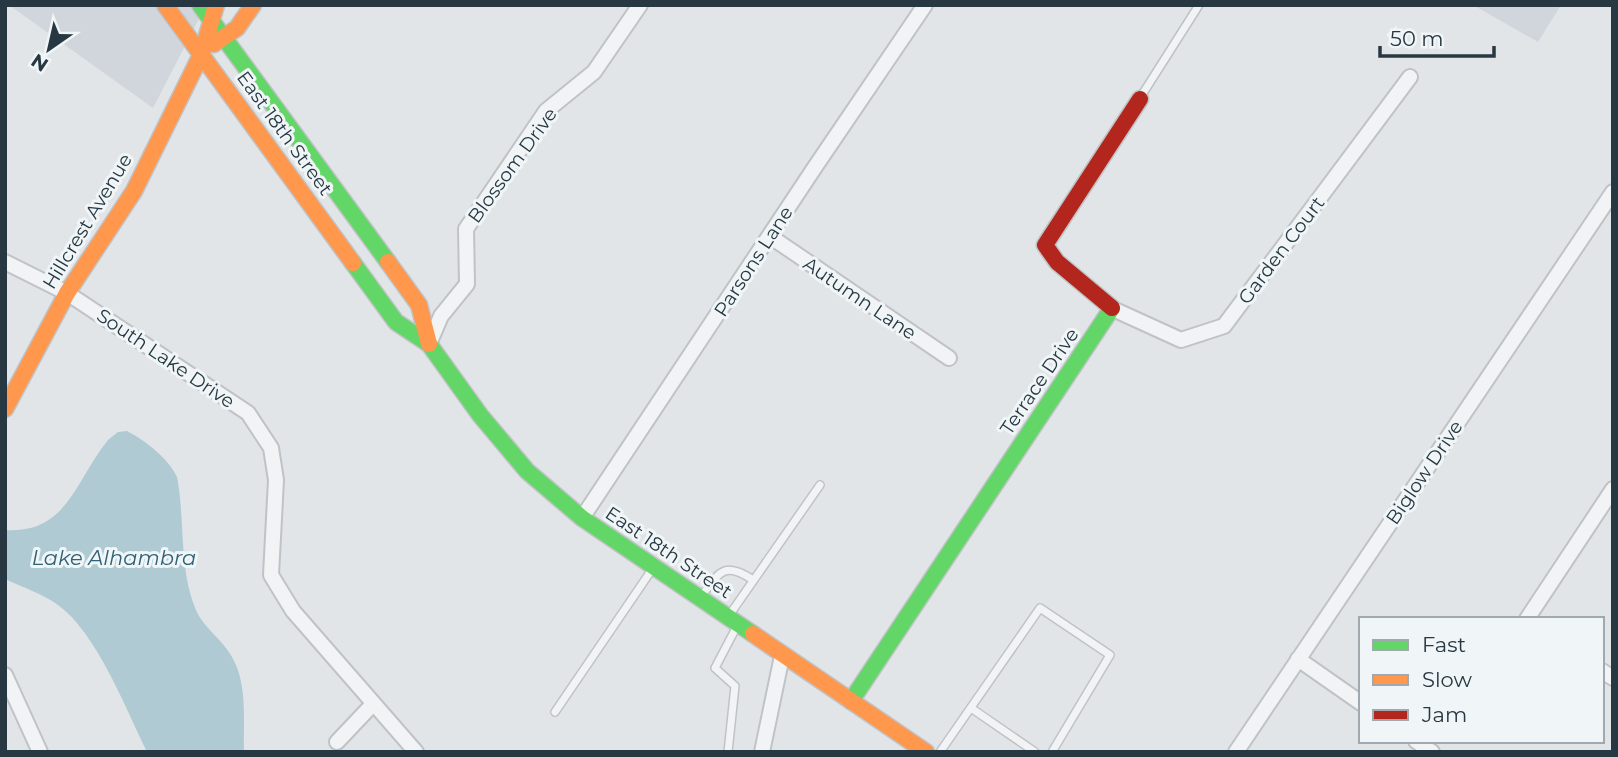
<svg xmlns="http://www.w3.org/2000/svg" width="1618" height="757" viewBox="0 0 1618 757" font-family="Montserrat,sans-serif">
  <rect width="100%" height="100%" fill="#e2e5e8"/>
  <g fill="#d0d6db">
    <path d="M9 5H206L153 108Z"/>
    <path d="M1473 5H1561L1538 42Z"/>
  </g>
  <path fill="#b0cad4" d="M127 431C146 441 168 458 177 477 185 518 179 565 194 605 201 627 221 637 232 657 248 684 243 721 244 752H147C126 709 96 632 58 605 43 594 22 587 5 579V530C68 534 75 480 108 440L118 432Z"/>
  <g fill="none" stroke-linecap="round" stroke-linejoin="round">
    <defs>
      <g id="lane">
        <path d="M1140 98 1199 5"/>
        <path d="M700 598C719 573 723 560 753 580"/>
        <path d="M728 617 820 485"/>
        <path d="M971 708 1035 752"/>
        <path d="M555 712 653 568"/>
        <path d="M728 752 735 686 715 668 737 626"/>
        <path d="M940 752 1040 608 1110 655 1052 752"/>
      </g>
      <g id="street">
        <path d="M771 237 949 358"/>
        <path d="M5 262 67 293 248 413 271 448 276 480 271 575 293 611 416 752"/>
        <path d="M1113 309 1181 340 1224 326 1410 77"/>
        <path d="M429 344 441 316 467 284 466 229 546 111 594 72 640 5"/>
        <path d="M582 518 815 167 925 5"/>
        <path d="M1527 619 1613 489"/>
        <path d="M1298 659 1361 703"/>
        <path d="M1602 671 1613 678"/>
        <path d="M5 675 40 752"/>
        <path d="M1416 741 1432 752"/>
        <path d="M337 742 373 704"/>
        <path d="M762 752 782 656"/>
        <path d="M1236 752 1613 192"/>
      </g>
      <g id="fast">
        <path d="M200 5 388 262"/>
        <path d="M353 263 396 322 429 344 480 415 527 471 582 518 753 634"/>
        <path d="M851 701 1112 308"/>
      </g>
      <g id="slow">
        <path d="M165 5 353 263"/>
        <path d="M214 44 237 28 253 5"/>
        <path d="M388 262 419 305 429 344"/>
        <path d="M5 409 67 293 134 191 202 53 216 5"/>
        <path d="M753 634 926 752"/>
      </g>
      <path id="jam" d="M1112 308 1057 262 1045 245 1140 99"/>
    </defs>
    <use href="#lane" stroke="#c0c3c6" stroke-width="10"/>
    <use href="#street" stroke="#c0c3c6" stroke-width="18"/>
    <use href="#fast" stroke="#c0c3c6" stroke-width="19"/>
    <use href="#slow" stroke="#c0c3c6" stroke-width="19"/>
    <use href="#jam" stroke="#c0c3c6" stroke-width="19"/>
    <use href="#lane" stroke="#f2f3f4" stroke-width="7"/>
    <use href="#street" stroke="#f2f3f4" stroke-width="14"/>
    <use href="#fast" stroke="#63d668" stroke-width="16"/>
    <use href="#slow" stroke="#ff974d" stroke-width="16"/>
    <use href="#jam" stroke="#b3261e" stroke-width="16"/>
  </g>
  <g text-anchor="middle" stroke-width="6" stroke-linejoin="round" paint-order="stroke">
    <g font-size="19" fill="#283842" stroke="#f0f5f7">
      <text transform="translate(285 133) rotate(54)" y="7">East 18th Street</text>
      <text transform="translate(512 165) rotate(-54)" y="7">Blossom Drive</text>
      <text transform="translate(87 221) rotate(-59)" y="7">Hillcrest Avenue</text>
      <text transform="translate(1281 250) rotate(-53)" y="7">Garden Court</text>
      <text transform="translate(753 261) rotate(-57)" y="7">Parsons Lane</text>
      <text transform="translate(860 298) rotate(34)" y="7">Autumn Lane</text>
      <text transform="translate(166 358) rotate(34)" y="7">South Lake Drive</text>
      <text transform="translate(1039 381) rotate(-56)" y="7">Terrace Drive</text>
      <text transform="translate(1424 472) rotate(-56)" y="7">Biglow Drive</text>
      <text transform="translate(669 552) rotate(34)" y="7">East 18th Street</text>
    </g>
    <g font-size="21" font-style="italic" fill="#316277" stroke="#f0f5f7">
      <text x="114" y="565">Lake Alhambra</text>
    </g>
  </g>
  <rect width="1618" height="757" fill="none" stroke="#283842" stroke-width="14"/>
  <rect x="1359" y="617" width="245" height="126" fill="#f0f5f7" stroke="#a0a9af" stroke-width="2"/>
  <rect x="1373" y="640" width="35" height="10" fill="#63d668" stroke="#a0a9af" stroke-width="2"/>
  <text x="1422" y="652" font-size="21" fill="#283842">Fast</text>
  <rect x="1373" y="675" width="35" height="10" fill="#ff974d" stroke="#a0a9af" stroke-width="2"/>
  <text x="1422" y="687" font-size="21" fill="#283842">Slow</text>
  <rect x="1373" y="710" width="35" height="10" fill="#b3261e" stroke="#a0a9af" stroke-width="2"/>
  <text x="1422" y="722" font-size="21" fill="#283842">Jam</text>
  <g transform="translate(49 49) rotate(214)" stroke="#f0f5f7" stroke-width="5" paint-order="stroke">
  <path d="M0-5L12 26L0 18L-12 26Z" fill="#283842"/>
  <text y="-10" font-size="19" font-weight="bold" text-anchor="middle" fill="#283842">N</text>
  </g>
  <path d="M1380 46v10h114v-10" fill="none" stroke="#283842" stroke-width="3.5"/>
  <text x="1390" y="46" font-size="21" fill="#283842" stroke="#f0f5f7" stroke-width="5" paint-order="stroke">50 m</text>
</svg>
